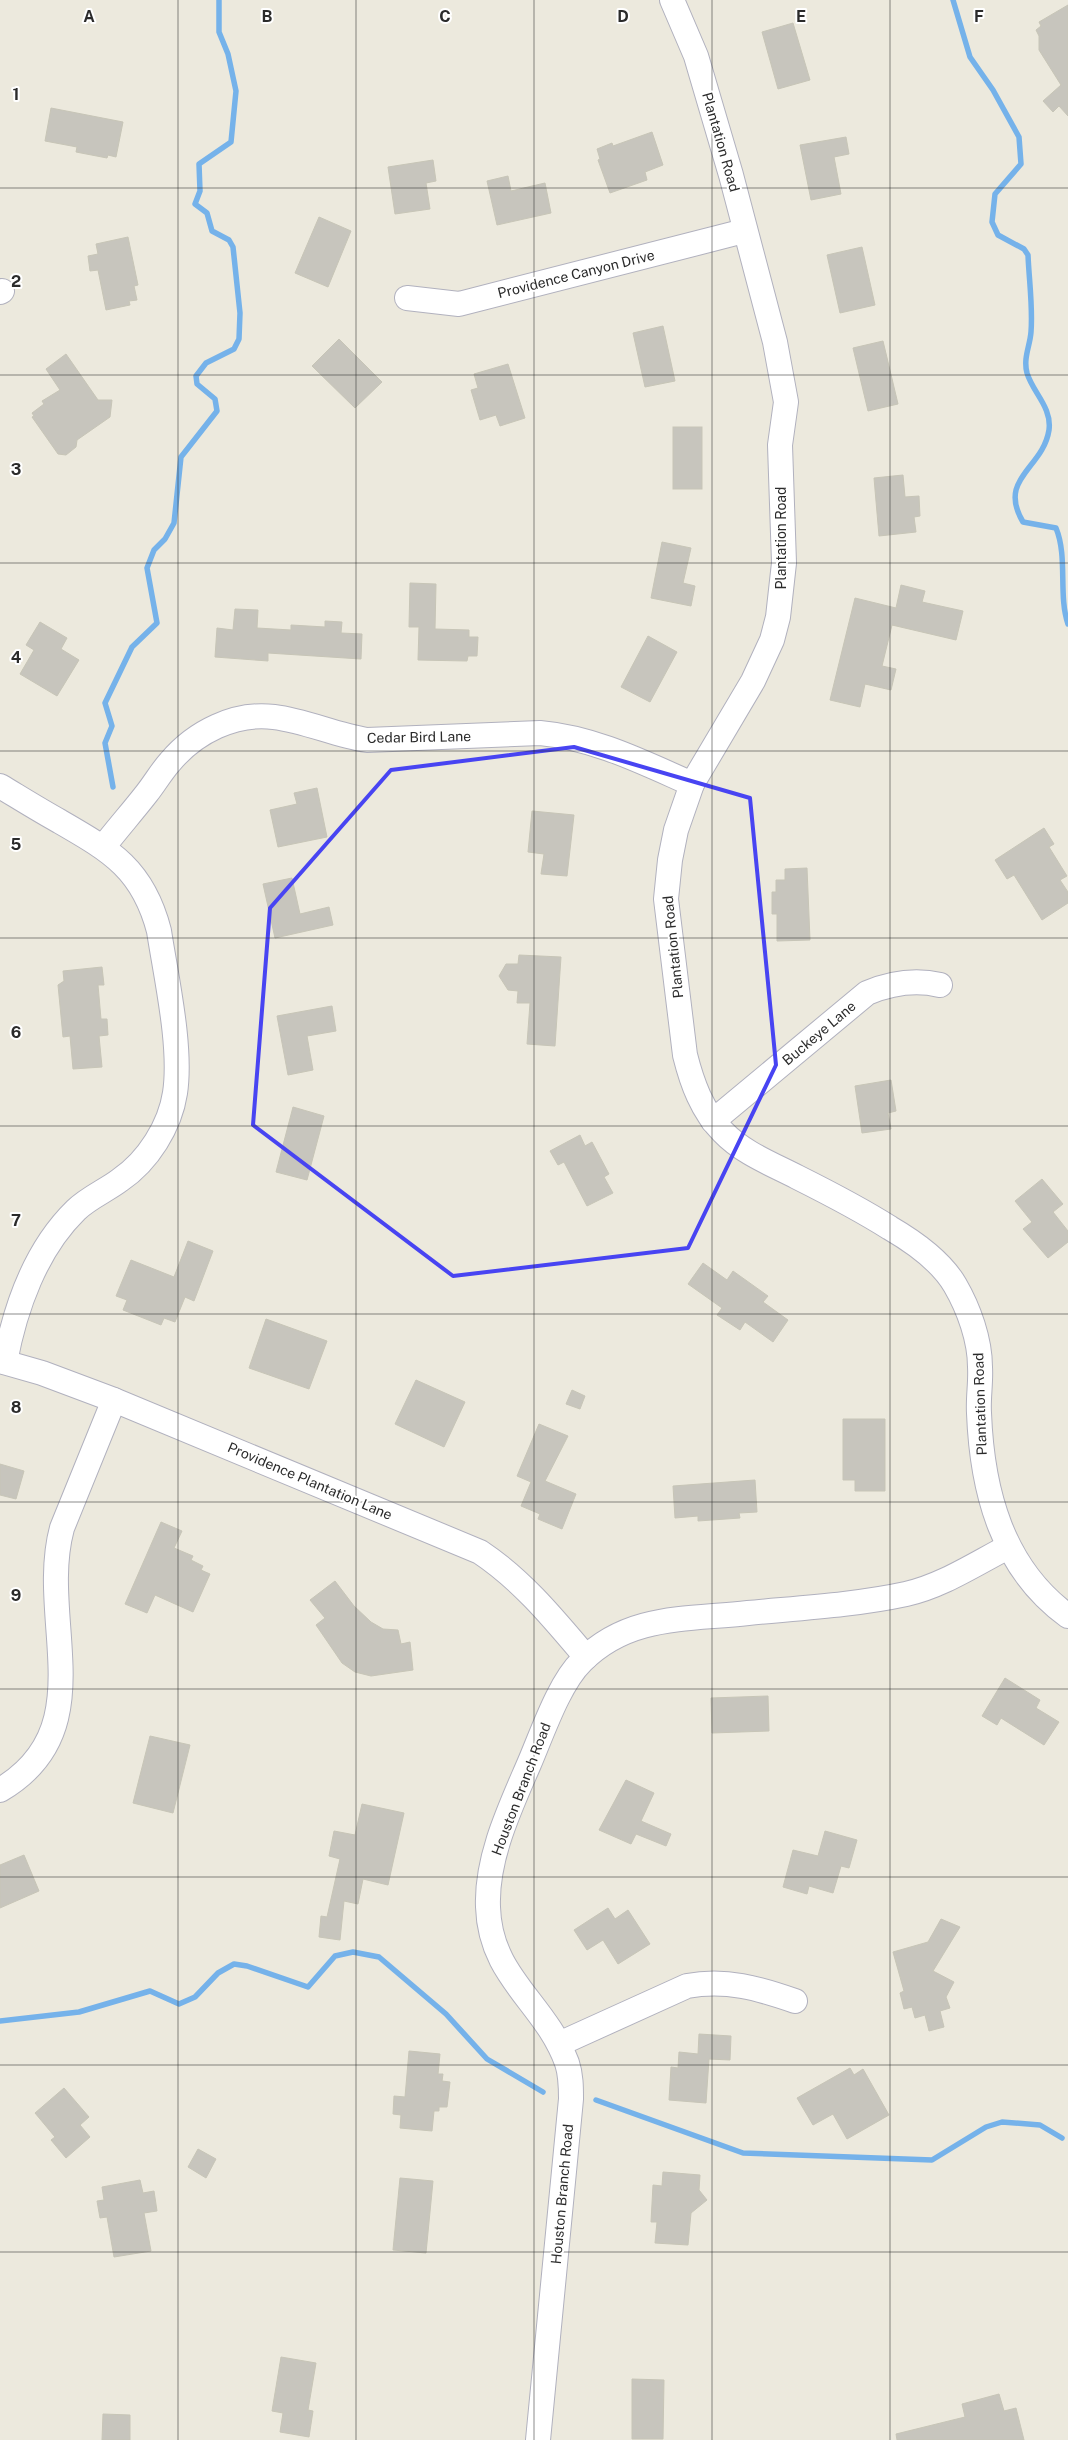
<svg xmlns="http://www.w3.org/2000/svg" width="1068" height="2440" viewBox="0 0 1068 2440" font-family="'Public Sans',sans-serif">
  <rect width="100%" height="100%" fill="#ece9dd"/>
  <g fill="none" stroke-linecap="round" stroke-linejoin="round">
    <g stroke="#75b2ea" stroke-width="5.5">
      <path d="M953 0 970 57 993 90 1019 137 1021 164 995 194 992 222 998 235 1024 249 1028 255C1029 280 1033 307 1031 332 1030 346 1023 358 1027 373 1033 393 1052 407 1049 430 1043 469 997 478 1023 522L1056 528C1068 557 1058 595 1068 624"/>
      <path d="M113 787 105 743 112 726 105 703 132 647 157 623 147 568 154 550 165 539 174 523 181 457 217 411 215 399 197 384 196 376 206 363 234 349 239 339 240 313 233 247 229 240 212 231 207 213 195 204 200 191 199 164 231 142 236 91 228 54 219 32V0"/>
      <path d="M0 2021 79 2012 150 1991 179 2004 195 1997 218 1973 234 1964 247 1966 308 1987 335 1956 353 1952 379 1957 446 2014 487 2059 543 2092"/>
      <path d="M596 2100 743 2153 932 2160 986 2127 1002 2122 1040 2125 1062 2138"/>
    </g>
  </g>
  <g fill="#c7c5bd" stroke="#c7c5b7">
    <path d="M1068 5V116L1059 106 1053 112 1043 101 1061 85 1039 50V36L1036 30 1041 26 1039 22Z"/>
    <path d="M793 23 810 80 778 89 762 32Z"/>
    <path d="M51 108 123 122 116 157 108 155 107 158 76 152 77 147 45 141Z"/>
    <path d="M652 132 663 165 645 172 647 180 610 193 598 160 600 159 597 149 612 143 613 146Z"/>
    <path d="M846 137 849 154 834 157 841 194 811 200 800 145Z"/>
    <path d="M433 160 436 181 426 183 430 209 395 214 388 167Z"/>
    <path d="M508 176 511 191 545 183 551 213 497 225 487 181Z"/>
    <path d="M319 217 351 231 328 287 295 273Z"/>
    <path d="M128 237 138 285 134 286 137 300 129 301 130 305 106 310 98 270 90 271 88 256 98 254 96 244Z"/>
    <path d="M862 247 875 305 840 313 827 255Z"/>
    <path d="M663 326 675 381 645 387 633 333Z"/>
    <path d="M339 339 382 382 355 408 312 366Z"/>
    <path d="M883 341 898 404 868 411 853 348Z"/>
    <path d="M66 354 98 400H112L110 417 77 440 76 447 66 455 58 454 32 417 34 416 32 413 44 404 42 401 60 390 46 369Z"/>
    <path d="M508 364 525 418 500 426 496 415 480 420 471 390 478 388 474 374Z"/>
    <rect x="673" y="427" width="29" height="62"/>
    <path d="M903 475 905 497 919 496 920 516 914 517 916 532 879 536 874 478Z"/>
    <path d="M662 542 691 548 683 583 695 586 691 606 651 598Z"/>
    <path d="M410 583 436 584 435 629 469 630V637H478L477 656H468L467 661 418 660 419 627H409Z"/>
    <path d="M901 585 925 591 922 602 963 611 956 640 892 625 882 666 896 669 891 690 865 684 860 707 830 700 855 598 896 608Z"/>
    <path d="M235 609 258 610 257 628 291 630V625L325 627V621L342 622 341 633 362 634 361 659 268 653V661L215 657 217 628 233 630Z"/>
    <path d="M40 622 67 638 61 649 79 660 57 696 20 674 34 650 26 645Z"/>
    <path d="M648 636 677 652 650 702 621 687Z"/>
    <path d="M317 788 327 837 278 847 270 810 297 804 294 793Z"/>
    <path d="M532 811 574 815 567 876 541 874 544 854 528 852Z"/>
    <path d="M1044 828 1054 844 1049 847 1067 876 1060 880 1068 892V903L1042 920 1014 875 1007 879 995 860Z"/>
    <path d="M807 868 810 940 777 941V914H772V892H776V880H785V869Z"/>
    <path d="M292 878 300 914 329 907 333 925 275 938 263 884Z"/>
    <path d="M519 955 561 957 555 1046 527 1044 530 1003H517L518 991 508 990 499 976 506 964H518Z"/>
    <path d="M102 967 104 985H98L101 1019H107L108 1035 99 1036 102 1067 73 1069 70 1036 63 1037 58 985 64 981 63 971Z"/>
    <path d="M332 1006 336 1031 307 1036 313 1070 288 1075 277 1016Z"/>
    <path d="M891 1080 896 1111 888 1113 891 1129 862 1133 855 1086Z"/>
    <path d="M293 1107 324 1116 307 1180 276 1172Z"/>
    <path d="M580 1135 585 1146 592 1142 609 1174 604 1177 613 1193 587 1206 564 1162 558 1165 550 1151Z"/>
    <path d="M1042 1179 1063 1204 1053 1212 1068 1231V1242L1048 1258 1023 1229 1032 1222 1015 1201Z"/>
    <path d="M188 1241 213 1251 194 1301 185 1297 175 1322 164 1318 161 1325 123 1310 127 1300 116 1296 131 1260 174 1277Z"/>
    <path d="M703 1263 727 1280 733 1271 768 1296 763 1302 788 1320 773 1342 745 1322 740 1330 717 1315 722 1308 688 1284Z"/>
    <path d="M266 1319 327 1341 309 1389 249 1368Z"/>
    <path d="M416 1380 465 1402 444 1447 395 1424Z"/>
    <path d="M572 1390 585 1396 580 1409 566 1404Z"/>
    <path d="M843 1419H885V1491H855V1480H843Z"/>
    <path d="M539 1424 568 1436 545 1481 576 1494 562 1529 538 1519 540 1514 521 1506 531 1482 517 1476Z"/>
    <path d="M0 1464 24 1471 16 1499 0 1495Z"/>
    <path d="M755 1480 757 1512 739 1513 740 1518 698 1521V1516L675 1518 673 1486Z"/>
    <path d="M161 1522 182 1531 174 1548 193 1556 191 1560 203 1566 201 1570 210 1574 193 1612 155 1595 147 1613 125 1604Z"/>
    <path d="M335 1581 354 1606 371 1622 383 1629 398 1630 401 1644 410 1642 413 1670 371 1676 355 1672 342 1663 316 1625 325 1618 310 1600Z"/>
    <path d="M1005 1678 1040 1700 1036 1708 1059 1722 1044 1745 1001 1718 997 1725 982 1716Z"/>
    <path d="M768 1696 769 1731 712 1733 711 1698Z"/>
    <path d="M150 1736 190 1745 173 1813 133 1803Z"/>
    <path d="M626 1780 654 1793 641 1821 671 1834 666 1846 636 1834 631 1844 599 1830Z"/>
    <path d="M362 1804 404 1813 388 1885 363 1879 358 1904 344 1901 340 1940 319 1937 321 1916 327 1917 340 1859 329 1856 334 1831 355 1835Z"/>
    <path d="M825 1831 857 1840 849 1868 841 1866 833 1893 809 1886 807 1894 783 1887 793 1850 818 1856Z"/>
    <path d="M24 1855 39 1891 0 1908V1865Z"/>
    <path d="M608 1908 615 1919 628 1910 650 1944 618 1964 603 1940 587 1950 574 1930Z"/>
    <path d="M941 1919 960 1927 933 1971 954 1982 946 1997 950 2008 940 2011 944 2027 929 2031 925 2015 915 2018 912 2007 904 2009 900 1993 904 1991 893 1952 928 1942Z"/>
    <path d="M699 2034 731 2036 730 2060 709 2059 706 2103 669 2100 671 2067 678 2068 679 2052 698 2054Z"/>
    <path d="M409 2051 440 2054 438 2074H443L442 2081 450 2082 447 2107H439V2111H434L432 2131 400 2128 401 2115 393 2114 394 2096 405 2097Z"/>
    <path d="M850 2068 854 2075 863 2069 889 2115 847 2139 833 2114 813 2125 797 2098Z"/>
    <path d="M64 2088 89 2117 80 2125 90 2137 66 2158 51 2140 55 2137 35 2113Z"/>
    <path d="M198 2149 216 2159 206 2178 188 2167Z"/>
    <path d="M663 2172 700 2175 699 2190 707 2200 691 2213 688 2245 655 2243 657 2222H651L653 2185 662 2186Z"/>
    <path d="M400 2178 433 2181 426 2253 393 2250Z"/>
    <path d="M140 2180 143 2193 154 2191 157 2211 144 2213 151 2251 114 2257 107 2217 100 2218 97 2201 104 2200 102 2187Z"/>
    <path d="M281 2357 316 2363 308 2410 313 2411 309 2437 280 2432 283 2413 272 2411Z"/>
    <path d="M632 2379 664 2380 663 2439H632Z"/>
    <path d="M999 2394 1004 2411 1016 2408 1024 2440H897L896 2434 965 2417 962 2404Z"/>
    <path d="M103 2414 130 2415V2440H102Z"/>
  </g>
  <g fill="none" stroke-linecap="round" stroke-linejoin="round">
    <defs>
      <g id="minor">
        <path d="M672 0 696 56 731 175 775 342 786 402 780 445 784 563 778 617 772 640 753 681 692 784 676 830 670 860 666 899 685 1055C692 1083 702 1111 723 1132 743 1153 772 1164 797 1177 829 1193 860 1209 890 1228 914 1242 941 1261 955 1285 969 1309 980 1340 980 1367 981 1382 978 1398 979 1413 982 1491 1002 1568 1068 1616"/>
        <path d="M0 292 2 291"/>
        <path d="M407 298 459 304 744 231"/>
        <path d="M0 786C20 798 39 810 59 821 111 851 143 869 159 931 166 977 182 1047 175 1093 170 1126 148 1161 120 1180 107 1190 88 1198 76 1210 36 1249 15 1308 5 1362"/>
        <path d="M104 846C118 828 133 811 147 793 155 783 161 772 170 762 195 732 235 712 274 717 306 721 335 735 367 740L540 733C595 738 642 762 692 784"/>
        <path d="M713 1121 867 993C891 983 914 979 940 985"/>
        <path d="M0 1361 42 1373 114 1400 480 1552C522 1580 553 1618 586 1657"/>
        <path d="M0 1790C104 1729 37 1620 62 1528L114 1400"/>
        <path d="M559 2044 687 1986C726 1979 758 1988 795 2001"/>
        <path d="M538 2440 571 2099C571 2087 571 2075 567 2063 545 2002 490 1978 488 1907 486 1858 510 1808 529 1764 542 1734 559 1683 582 1661 629 1614 687 1620 748 1613 800 1608 855 1605 906 1594 942 1586 975 1564 1008 1547"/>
      </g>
    </defs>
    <use href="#minor" stroke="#b1b1be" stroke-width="26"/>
    <use href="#minor" stroke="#fff" stroke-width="24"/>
  </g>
  <path fill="none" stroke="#4844f2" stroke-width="4" stroke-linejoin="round" d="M574 747 750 798 776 1065 688 1248 453 1276 253 1125 270 908 391 770Z"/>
  <path fill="none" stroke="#2b2b2b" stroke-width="1" stroke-opacity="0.55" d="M178 0V2440M356 0V2440M534 0V2440M712 0V2440M890 0V2440M0 188H1068M0 375H1068M0 563H1068M0 751H1068M0 938H1068M0 1126H1068M0 1314H1068M0 1502H1068M0 1689H1068M0 1877H1068M0 2065H1068M0 2252H1068"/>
  <g text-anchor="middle" stroke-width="4" stroke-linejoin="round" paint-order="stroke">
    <g font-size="14" fill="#2b2b2b" stroke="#fff">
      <text transform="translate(721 142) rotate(74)" y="5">Plantation Road</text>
      <text transform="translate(576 274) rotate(-14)" y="5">Providence Canyon Drive</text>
      <text transform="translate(781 538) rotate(-90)" y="5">Plantation Road</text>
      <text transform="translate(419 737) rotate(-1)" y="5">Cedar Bird Lane</text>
      <text transform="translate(673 947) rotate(-96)" y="5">Plantation Road</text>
      <text transform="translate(819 1033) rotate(-40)" y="5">Buckeye Lane</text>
      <text transform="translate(980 1404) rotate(-92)" y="5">Plantation Road</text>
      <text transform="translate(310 1481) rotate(23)" y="5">Providence Plantation Lane</text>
      <text transform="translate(521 1789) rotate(-69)" y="5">Houston Branch Road</text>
      <text transform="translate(562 2194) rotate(-85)" y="5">Houston Branch Road</text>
    </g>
  </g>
  <g font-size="16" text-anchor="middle" font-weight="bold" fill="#2b2b2b" stroke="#fff" stroke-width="4" stroke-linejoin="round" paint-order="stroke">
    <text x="89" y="22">A</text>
    <text x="267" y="22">B</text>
    <text x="445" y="22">C</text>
    <text x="623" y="22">D</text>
    <text x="801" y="22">E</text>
    <text x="979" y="22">F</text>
    <text x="16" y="100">1</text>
    <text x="16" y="287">2</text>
    <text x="16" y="475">3</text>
    <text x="16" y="663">4</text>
    <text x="16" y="850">5</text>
    <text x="16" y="1038">6</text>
    <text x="16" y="1226">7</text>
    <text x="16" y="1413">8</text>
    <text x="16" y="1601">9</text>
  </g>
</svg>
